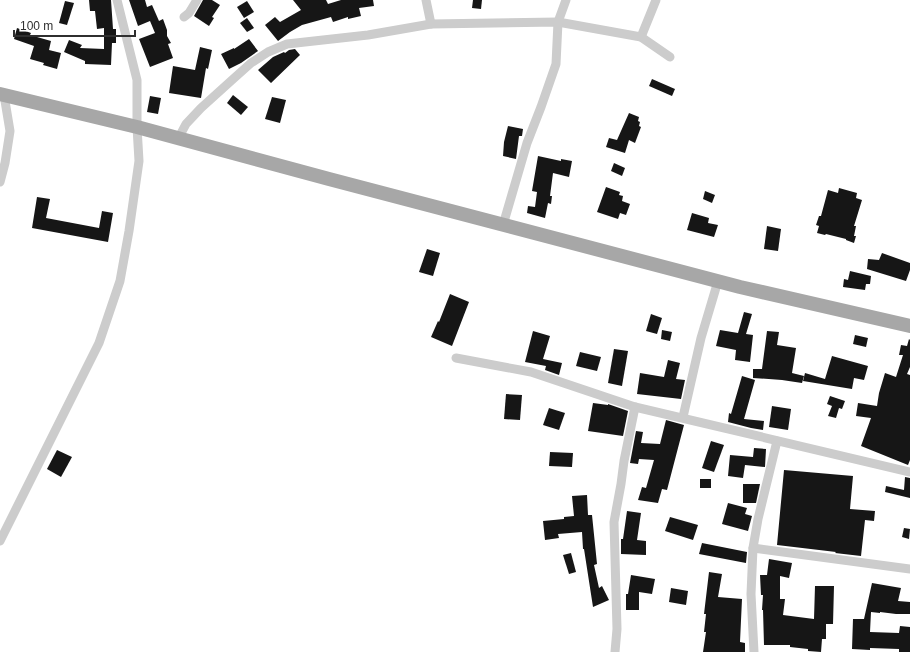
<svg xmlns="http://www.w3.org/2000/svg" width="910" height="652" viewBox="0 0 910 652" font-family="Helvetica,sans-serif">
  <rect width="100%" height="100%" fill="#fff"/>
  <g fill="#161616">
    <path d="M89 0H111L113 29H116V43H112L111 65 85 64V61L64 52 69 40 82 45 80 48 104 49V28L97 29 95 11H90Z"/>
    <path d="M129 0H145L147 7 152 5 159 21 163 19 167 30V36L171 43 168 44 173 58 150 67 139 39 155 33 150 21 138 26Z"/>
    <path d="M203 0H212L220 5 212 17 214 18 209 26 194 16Z"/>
    <path d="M293 0H326L328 4 341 0H373L374 6 359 8 361 16 348 19V17L333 22 331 17 302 25 290 32 278 41 265 25 275 17 280 22 301 10Z"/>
    <path d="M473 0H482L481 9 472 8Z"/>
    <path d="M65 1 74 3 67 25 59 23Z"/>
    <path d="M247 1 254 12 244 18 237 7Z"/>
    <path d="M247 18 254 28 247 32 240 23Z"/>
    <path d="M17 28 31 33 30 35 51 41 49 50 61 53 57 69 43 65 44 63 30 59 34 46 14 39Z"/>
    <path d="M249 39 258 51 241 63 229 69 221 54 234 48V49Z"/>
    <path d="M200 47 212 50 208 69 206 68 201 98 169 93 173 66 195 70Z"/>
    <path d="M295 49 300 55 271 83 258 70 273 57 284 52 285 53 289 50Z"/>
    <path d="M652 79 675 89 672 96 649 86Z"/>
    <path d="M233 95 248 107 241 115 227 103Z"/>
    <path d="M150 96 161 98 158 114 147 112Z"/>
    <path d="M272 97 286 100 280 123 265 119Z"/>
    <path d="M629 113 639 117 638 121 640 122 639 126 641 127 635 143 629 140 625 153 606 147 609 138 617 140Z"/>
    <path d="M508 126 523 129 522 136H519L516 159 503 156 504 142Z"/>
    <path d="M538 156 561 161V159L572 161 569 177 553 173 550 196H552L551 204 548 203 545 218 527 213 528 206 535 207 537 192 532 191Z"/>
    <path d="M614 163 625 168 622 176 611 171Z"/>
    <path d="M606 187 620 192 619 195 623 196 622 201 630 204 626 215 620 213 618 219 597 212Z"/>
    <path d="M839 188 857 193 856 198 862 200 854 226H856L854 236H856L854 243 846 240V239L826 234 825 235 817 233 819 226 816 225 819 216H821L828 190 838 193Z"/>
    <path d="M705 191 715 195 712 203 703 199Z"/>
    <path d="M37 197 50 199 46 218 99 228 102 211 113 213 108 242 32 228Z"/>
    <path d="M692 213 709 218 708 223 718 225 714 237 687 230Z"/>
    <path d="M767 226 781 229 778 251 764 249Z"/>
    <path d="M427 249 440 253 433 276 419 272Z"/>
    <path d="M882 253 910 263V270L906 281 867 269 868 259 879 260Z"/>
    <path d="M850 271 871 276 870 284H866L865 290 843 287 844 279 848 280Z"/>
    <path d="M450 294 469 302 452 346 431 337 438 321 439 322Z"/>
    <path d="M744 312 752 314 746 334 753 335 750 362 735 360 736 350 716 346 720 330 738 333Z"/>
    <path d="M651 314 662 318 657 334 646 331Z"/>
    <path d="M662 330 672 332 670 341 661 339Z"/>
    <path d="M533 331 550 336 543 359 562 363 559 375 545 370 546 366 525 362Z"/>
    <path d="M767 331 779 332 777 345 796 348 792 373 804 376 802 383 782 380 753 378V369H762Z"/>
    <path d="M855 335 868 338 866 347 853 344Z"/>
    <path d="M909 339 910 340V367L907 374 910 375V460L908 465 861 446 871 418 856 416 858 403 877 406 879 393 885 373 896 377 903 355H899L901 345 907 346Z"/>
    <path d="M614 349 628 351 622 386 608 383Z"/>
    <path d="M580 352 601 357 597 371 576 366Z"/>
    <path d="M832 356 868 366 864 380 854 378 852 389 803 381 805 373 825 379Z"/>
    <path d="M668 360 680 363 676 379 685 380 681 399 637 394 640 373 664 377Z"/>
    <path d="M742 376 755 380 744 419 764 421 763 430 751 428 728 422 729 413 731 414Z"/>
    <path d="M506 394 522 395 520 420 504 419Z"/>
    <path d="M830 396 845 401 842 409 839 408 836 418 828 416 832 406 827 404Z"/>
    <path d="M593 403 608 405V404L628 411 623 436 588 431Z"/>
    <path d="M772 406 791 409 788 430 769 427Z"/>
    <path d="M549 408 565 413 559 430 543 425Z"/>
    <path d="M666 420 684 425 667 490 662 489 658 503 638 500 642 487 646 488 654 460 639 459 638 464 630 463 636 431 643 432 641 443 660 444Z"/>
    <path d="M711 441 724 445 714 472 702 468Z"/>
    <path d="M754 448 766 449 765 467 745 465 743 478 728 476 730 455 753 457Z"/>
    <path d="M57 450 72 457 61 477 47 469Z"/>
    <path d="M550 452 573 453 572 467 549 466Z"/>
    <path d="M784 470 853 476 850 509 875 511 874 521 865 520 861 556 835 553 836 552 777 545Z"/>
    <path d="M905 477 910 478V498L885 492 886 486 904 490Z"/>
    <rect x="700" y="479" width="11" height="9"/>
    <path d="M743 484H760L756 503H743Z"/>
    <path d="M587 495 588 515H592L597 564 594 565 599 588 602 586 609 600 593 607 584 549H583L582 532 558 534 559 538 545 540 543 521 564 519V517L574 516 572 496Z"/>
    <path d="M728 503 747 508 745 514 752 516 748 531 722 524Z"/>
    <path d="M627 511 641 513 637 540 646 541V555L621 554V539H623Z"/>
    <path d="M670 517 698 525 693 540 665 531Z"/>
    <path d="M904 528 910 529 909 539 902 537Z"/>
    <path d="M702 543 747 552 746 563 699 554Z"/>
    <path d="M571 553 576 572 569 574 563 555Z"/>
    <path d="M769 559 792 563 789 578 780 576V599H785L783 615 814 619 815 586H834L833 624H826V639H822L821 652 808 651V649L790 647V645H764L763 610H762L763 595H761L760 575H767Z"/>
    <path d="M709 572 722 574 718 597 742 599 740 642 745 643V652H703L706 632H704L706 614H704Z"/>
    <path d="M631 575 655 579 652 594 639 592V610H626V594H628Z"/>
    <path d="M872 583 901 588 898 601 910 602V614H896L880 612V613L871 612 870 632 899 633 900 626 910 627V652H899V649L870 648V650L852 649 853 619H864Z"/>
    <path d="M671 588 688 591 686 605 669 602Z"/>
  </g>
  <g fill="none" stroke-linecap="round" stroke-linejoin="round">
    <g stroke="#ccc" stroke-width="9">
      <path d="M426 0 431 24"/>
      <path d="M184 17 189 13 197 0"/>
      <path d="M641 37 656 0"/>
      <path d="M178 139 186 124 201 108 232 80 251 63 268 52 287 44 368 35 431 24 558 22 641 37 670 57"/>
      <path d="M0 182 5 163 10 131 4 95"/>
      <path d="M503 225 527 143 541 107 556 64 558 22 566 0"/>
      <path d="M456 358 531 372 635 407 910 472"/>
      <path d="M683 417 701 338 718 281"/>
      <path d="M0 541 99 343 120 281 129 231 139 161 137 127V80L117 0"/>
      <path d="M753 548 910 569"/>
      <path d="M615 652 617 629 614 522 621 484 624 461 635 407"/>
      <path d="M754 652 751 594 753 548 758 519 777 441"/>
    </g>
    <path stroke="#a7a7a7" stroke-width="14" d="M0 94 137 127 329 179 740 287 910 326"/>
  </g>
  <path d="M14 30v6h121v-6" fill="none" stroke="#2f2f2f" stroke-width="2"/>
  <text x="20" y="30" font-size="12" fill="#2f2f2f" stroke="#ffffff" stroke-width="3" paint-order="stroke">100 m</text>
</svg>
